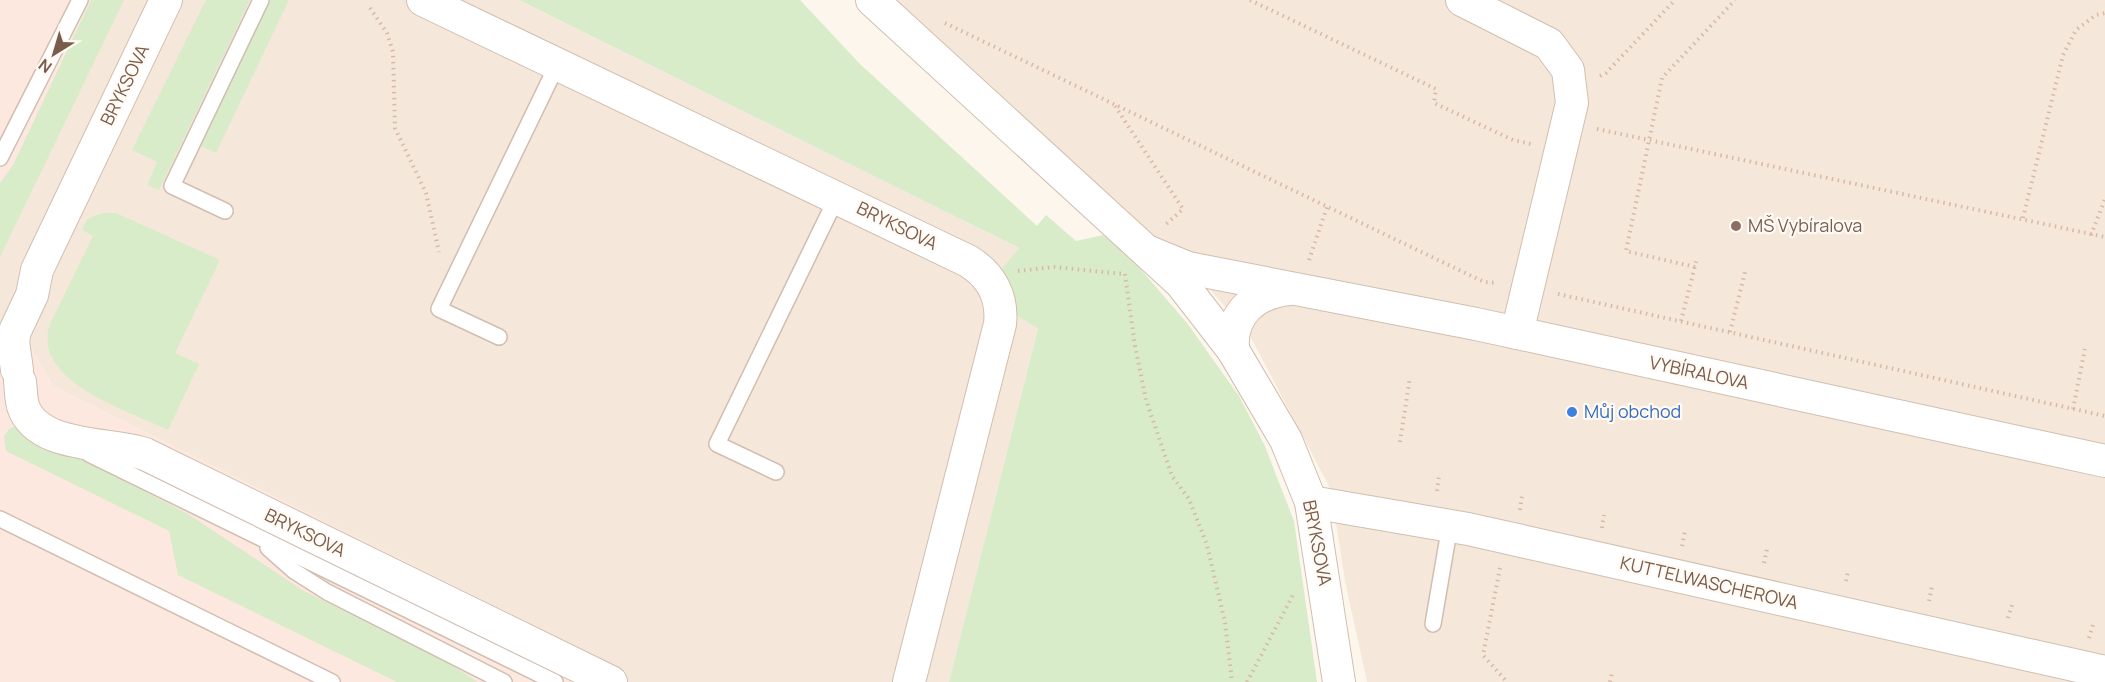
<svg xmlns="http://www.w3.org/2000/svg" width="2105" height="682" viewBox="0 0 2105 682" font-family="Manrope,sans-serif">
  <rect width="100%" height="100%" fill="#fdf6ec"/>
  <g fill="#f5e8da">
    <path d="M115 0H519L1019 248 1007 281 1015 302V315L1038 327 949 682H617L620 669 53 386 28 342 0 328V237Z"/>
    <path d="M896 0H2105V682H1367L1345 581 1331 490 1249 334 1206 285Z"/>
  </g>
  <g fill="#fde8e0">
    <path d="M0 0H115L0 237Z"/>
    <path d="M0 328 28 342 53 386 621 669 617 682H0Z"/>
  </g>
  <g fill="#d8ecc9">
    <path d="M91 0H124L0 257V183L13 165Z"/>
    <path d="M206 0H250L159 190 147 185 157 162 132 150Z"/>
    <path d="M268 0H289L216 153 199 145Z"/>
    <path d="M519 0H800L860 64 1037 226 1046 215 1076 241 1103 235 1130 257 1187 323 1239 396 1264 444 1294 521 1317 682H949L1038 328 1015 315 1013 293 1000 271 1019 248Z"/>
    <path d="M102 213H116L220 260 175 353 199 364 168 430C129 411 30 381 50 324L93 236 82 230 87 219Z"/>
    <path d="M18 425 188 514 304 591 440 658 478 682H397L178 575 169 531 6 451 4 436 9 429Z"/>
  </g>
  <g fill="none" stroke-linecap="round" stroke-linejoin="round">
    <defs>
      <g id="service">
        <path d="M0 158 80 0"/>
        <path d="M225 211 172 186 261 0"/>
        <path d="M499 337 439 309 558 63"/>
        <path d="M89 454 555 682"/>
        <path d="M776 472 717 444 837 197"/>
        <path d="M0 519 332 682"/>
        <path d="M268 548 294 571 327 592 504 682"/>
        <path d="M1433 624 1450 525"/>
      </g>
      <g id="minor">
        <path d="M423 0 968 261C991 275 1003 297 1000 324L909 682"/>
        <path d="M872 0 1181 283 1233 350 1286 440 1311 502 1339 682"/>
        <path d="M1462 0 1549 44 1568 70 1572 103 1517 333"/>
        <path d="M1149 252 1188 268 1476 324 2105 461"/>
        <path d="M1233 350C1230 314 1254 293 1289 289"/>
        <path d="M17 370 13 341 15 331 32 295 37 270 166 0"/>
        <path d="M20 382C21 390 21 399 23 406 37 449 110 442 145 454L611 682"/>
        <path d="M1311 502 1468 529 2105 672"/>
      </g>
    </defs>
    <use href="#service" stroke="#d1beb0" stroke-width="18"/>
    <use href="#minor" stroke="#d1beb0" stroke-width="34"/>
    <g stroke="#d9b8a5" stroke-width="4" stroke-dasharray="1.5 4.5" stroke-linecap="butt">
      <path d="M1250 0 1436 89 1434 103 1513 140 1531 144"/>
      <path d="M370 8 387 33 393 52 395 128 426 193 439 252"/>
      <path d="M945 23 1484 282 1497 283"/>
      <path d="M1600 76 1606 73 1675 0"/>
      <path d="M1115 106 1183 209 1164 226"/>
      <path d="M1597 129 2105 237"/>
      <path d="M2023 218 2063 55 2076 30 2096 15 2105 13"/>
      <path d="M2091 235 2105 199"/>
      <path d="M1309 260 1327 207"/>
      <path d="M1695 267 1626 251 1662 78 1735 0"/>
      <path d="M1018 271 1054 267 1124 274"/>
      <path d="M1125 274 1135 346 1146 400 1172 476 1189 499 1207 545 1225 622 1232 682"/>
      <path d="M1558 294 2105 416"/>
      <path d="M1681 321 1697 258"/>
      <path d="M1730 332 1746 268"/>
      <path d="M2073 409 2085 349"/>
      <path d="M1400 442 1410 377"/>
      <path d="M1437 491 1439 476"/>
      <path d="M1520 510 1522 496"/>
      <path d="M1602 528 1604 515"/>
      <path d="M1682 546 1685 531"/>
      <path d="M1764 563 1767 549"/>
      <path d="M1500 568 1483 655 1507 682"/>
      <path d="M1846 581 1848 571"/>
      <path d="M1929 601 1932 586"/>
      <path d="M2008 618 2013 602"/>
      <path d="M2089 638 2093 625"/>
      <path d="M1247 682 1293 595"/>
      <path d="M1610 682 1612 673"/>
    </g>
    <use href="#service" stroke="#fff" stroke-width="15"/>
    <use href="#minor" stroke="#fff" stroke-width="32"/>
  </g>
  <circle fill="#8d6e63" stroke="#fffaf3" stroke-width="2" cx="1736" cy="226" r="6"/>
  <circle fill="#3f7fe0" stroke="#fffaf3" stroke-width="2" cx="1572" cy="412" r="6"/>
  <g text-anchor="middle" stroke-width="4.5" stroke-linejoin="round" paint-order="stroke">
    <g font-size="18" fill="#7a5c4d" stroke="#fffaf3">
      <text transform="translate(125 85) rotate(-64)" y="6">BRYKSOVA</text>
      <text transform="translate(897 226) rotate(26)" y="6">BRYKSOVA</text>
      <text transform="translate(1699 373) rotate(12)" y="6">VYBÍRALOVA</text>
      <text transform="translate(305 533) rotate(26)" y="6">BRYKSOVA</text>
      <text transform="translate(1317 543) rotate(79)" y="6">BRYKSOVA</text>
      <text transform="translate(1709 583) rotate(13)" y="6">KUTTELWASCHEROVA</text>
    </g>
    <g font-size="18" fill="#785e54" stroke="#fffaf3" text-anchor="start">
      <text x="1748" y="232">MŠ Vybíralova</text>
    </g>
    <g font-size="18" fill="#366cbe" stroke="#fffaf3" text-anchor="start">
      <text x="1584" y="418">Můj obchod</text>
    </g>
  </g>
  <g transform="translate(54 54) rotate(217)" stroke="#fffaf3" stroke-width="4.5" paint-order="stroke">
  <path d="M0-4.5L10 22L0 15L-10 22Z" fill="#7a5c4d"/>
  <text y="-9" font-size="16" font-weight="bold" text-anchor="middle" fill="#7a5c4d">N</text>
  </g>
</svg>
